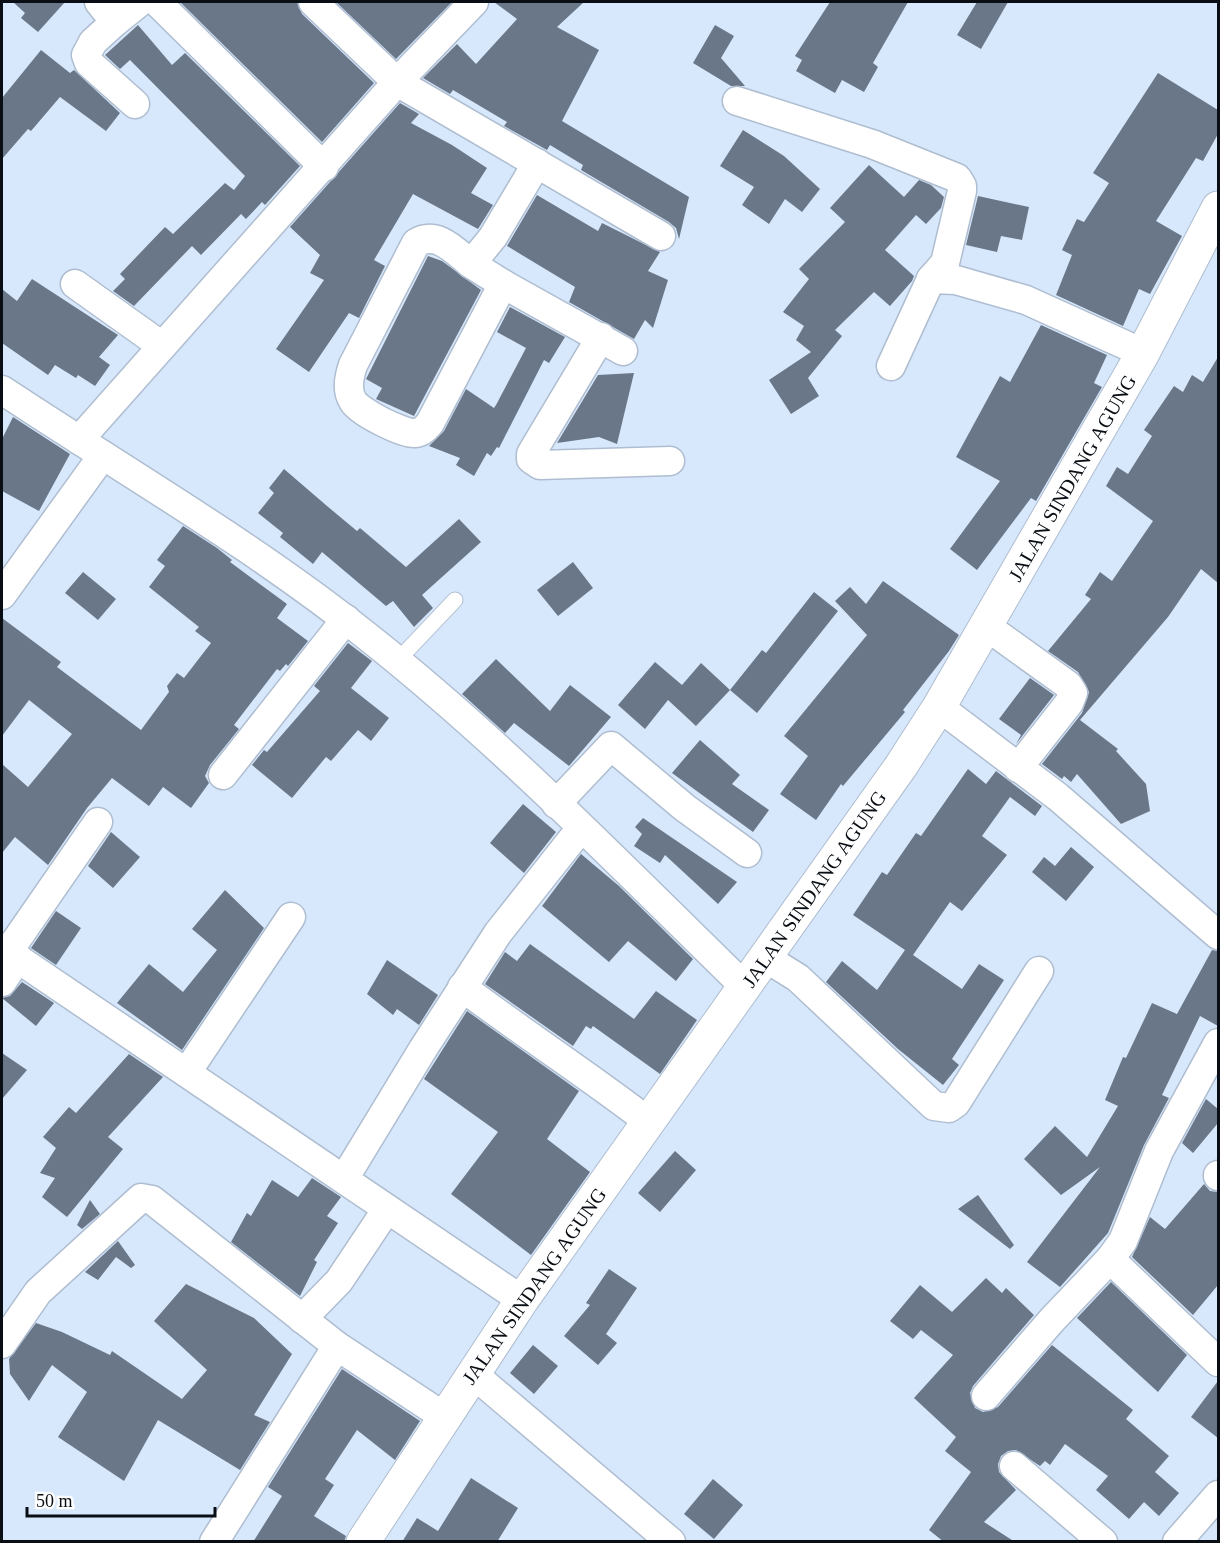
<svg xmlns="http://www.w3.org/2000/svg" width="1220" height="1543" viewBox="0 0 1220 1543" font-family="Georgia,serif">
  <rect width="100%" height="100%" fill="#d8e8fc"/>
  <g fill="#697788">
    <path d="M13 2H65L38 32 21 18 25 13Z"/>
    <path d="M180 2H297L302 14 374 83 322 142Z"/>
    <path d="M336 2H452L396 59Z"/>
    <path d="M494 2H584L557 27 599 50 562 121 689 197 679 239 676 228 669 222 581 170 583 165 550 145 547 150 504 126 507 122 453 90 450 94 423 78 457 44 476 64 517 19Z"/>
    <path d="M830 2H908L873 63 878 67 864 92 842 80 835 93 796 71 802 60 795 56Z"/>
    <path d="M977 2H1008L981 49 957 35Z"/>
    <path d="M138 25 172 65 185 53 300 166 265 205 262 202 246 219 241 214 201 255 192 246 134 306 113 291 125 279 120 274 165 227 173 234 225 183 234 190 245 176 130 60 120 69 105 55Z"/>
    <path d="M715 25 734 36 721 58 745 86H731L693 63Z"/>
    <path d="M41 50 70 73 74 70 120 113 106 131 60 97 31 131 28 129 2 159V98Z"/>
    <path d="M1158 73 1218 110V134L1203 161 1196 158 1156 221 1182 236 1150 294 1139 289 1123 326 1056 295 1072 255 1062 250 1077 219 1084 222 1109 183 1093 173Z"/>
    <path d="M400 103 419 114 411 123 452 145 487 168 471 193 493 205 478 229 413 194 374 260 385 266 359 318 349 313 309 372 276 349 324 280 310 273 320 255 290 227Z"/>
    <path d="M743 130 784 156 820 189 802 212 785 199 769 224 742 205 754 187 720 166Z"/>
    <path d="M869 165 904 197 919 180 931 185 944 197 941 208 926 224 916 215 885 250 914 276 912 281 890 306 874 292 835 330 842 336 808 378 819 396 791 414 769 380 811 352 796 340 804 326 783 312 809 279 799 269 845 222 830 208Z"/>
    <path d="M537 195 598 231 602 223 660 252 648 271 668 280 653 328 645 320 634 339 569 302 575 287 507 246Z"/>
    <path d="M978 196 1029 207 1022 240 1001 236 997 252 966 245Z"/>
    <path d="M428 256 442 261 481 290 414 416 376 399 382 388 366 379Z"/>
    <path d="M32 279 118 335 99 357 110 365 95 386 78 375 76 378 55 365 48 375 2 343V289L17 301Z"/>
    <path d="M510 307 565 337 549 363 544 360 499 448 497 447 491 456 487 453 474 476 456 465 460 458 429 446 444 431 466 389 494 408 496 405 526 348 497 332Z"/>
    <path d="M1041 325 1107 355 1094 383 1102 387 1036 501 1031 498 977 570 950 549 1000 481 956 457 1000 376 1010 382Z"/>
    <path d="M1218 357V583L1201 569 1168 617 1080 720 1118 749 1116 751 1146 784 1150 811 1121 824 1077 774 1071 782 1064 776 1062 779 1042 764 1082 713 1089 692 1078 672 1048 651 1091 599 1085 595 1100 572 1112 581 1153 521 1106 486 1117 467 1128 474 1152 436 1144 430 1174 386 1183 392 1192 375 1203 382Z"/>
    <path d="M634 373 617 444 599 437 557 443 598 375Z"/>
    <path d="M13 417 70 454 39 511 2 491V439Z"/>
    <path d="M284 469 327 506 357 531 360 528 406 567 459 519 481 542 422 595 433 608 414 627 393 601 386 606 322 552 313 564 280 537 283 533 258 513 274 493 269 488Z"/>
    <path d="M183 526 217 548 232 560 230 562 287 604 277 618 308 641 288 666 286 664 280 671 277 669 234 725 239 729 210 765 205 776 209 783 191 808 163 787 149 806 112 778 87 808 48 865 15 837 2 853V764L28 787 72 734 29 700 2 736V618L61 662 57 667 141 730 169 692 167 686 177 673 184 678 211 643 195 631 199 627 149 587 165 566 157 560Z"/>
    <path d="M573 562 593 588 558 616 537 590Z"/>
    <path d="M83 572 116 599 98 620 65 593Z"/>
    <path d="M883 581 959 635 949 651 903 710 905 712 843 786 841 784 816 820 780 794 808 756 784 736 867 635 835 601 850 587 866 604Z"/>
    <path d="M814 592 838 611 757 713 730 690 762 650 766 653Z"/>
    <path d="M348 643 372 661 351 688 389 718 371 741 358 730 331 761 326 757 292 798 252 765 264 750 267 752 320 691 314 686Z"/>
    <path d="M496 659 550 711 570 685 611 717 569 766 514 723 505 733 462 694Z"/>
    <path d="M655 662 682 685 701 663 730 690 696 726 668 700 645 729 618 705Z"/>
    <path d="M1030 678 1054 695 1016 744 1021 735 999 719Z"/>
    <path d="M700 740 740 775 732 784 769 810 753 832 672 773Z"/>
    <path d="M968 769 986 784 996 771 1042 806 1035 816 1010 797 982 836 1007 855 962 911 950 902 913 955 962 989 979 964 1004 980 952 1059 959 1065 943 1085 898 1049 826 982 842 961 877 990 905 950 853 915 882 872 887 875 916 833 921 836Z"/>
    <path d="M523 804 556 832 524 873 490 843Z"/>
    <path d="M643 818 737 882 718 904 665 855 660 863 634 846 642 834 635 827Z"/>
    <path d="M111 832 140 857 113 888 88 866Z"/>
    <path d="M1071 847 1094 867 1066 901 1032 872 1044 857 1055 866Z"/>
    <path d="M581 854 619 886 693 959 676 981 628 941 609 962 542 906Z"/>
    <path d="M225 890 264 928 182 1050 117 1003 149 964 183 992 217 950 192 929Z"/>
    <path d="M56 911 81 928 56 965 31 948Z"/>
    <path d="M530 944 634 1019 656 991 697 1020 660 1074 593 1026 591 1029 586 1026 573 1046 485 984 505 952 517 961Z"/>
    <path d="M1212 950 1218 951V1026L1200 1016 1162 1095 1169 1098 1144 1145 1108 1233 1060 1287 1027 1262 1100 1167 1061 1195 1024 1159 1055 1126 1087 1157 1118 1106 1105 1100 1123 1057 1126 1058 1152 1003 1177 1014Z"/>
    <path d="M387 960 438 995 419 1025 397 1009 393 1015 367 994Z"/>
    <path d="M22 982 54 1003 36 1026 2 998 10 996Z"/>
    <path d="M467 1011 579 1091 547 1139 590 1172 531 1255 451 1194 498 1132 424 1079Z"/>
    <path d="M2 1053 27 1070 2 1099Z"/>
    <path d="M129 1054 163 1077 108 1137 123 1149 67 1217 42 1197 55 1178 40 1173 56 1148 43 1137 69 1107 76 1113Z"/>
    <path d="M1206 1099 1218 1109V1123L1193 1153 1182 1143Z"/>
    <path d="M675 1151 696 1170 660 1212 638 1193Z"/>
    <path d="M312 1178 341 1197 327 1216 338 1223 314 1260 317 1262 300 1296 231 1242 247 1213 251 1216 272 1180 298 1197Z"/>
    <path d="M1204 1184 1210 1191 1218 1192V1285L1193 1315 1132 1257 1150 1217 1165 1229Z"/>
    <path d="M978 1195 1014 1245 1010 1249 958 1209Z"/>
    <path d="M90 1200 100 1214 82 1229 77 1225Z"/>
    <path d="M118 1241 135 1265 131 1268 116 1257 98 1280 85 1272Z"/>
    <path d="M609 1269 637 1288 606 1334 617 1343 598 1365 564 1336 590 1305 586 1303Z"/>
    <path d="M986 1278 1002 1293 1006 1288 1034 1315 973 1386 970 1393 975 1408 983 1412 998 1407 1052 1345 1133 1410 1126 1419 1169 1456 1155 1472 1179 1493 1159 1516 1144 1502 1129 1519 1096 1490 1108 1476 1065 1444 1050 1465 1045 1461 1040 1466 1016 1450 1008 1451 1001 1456 998 1464 999 1472 1016 1490 984 1522 1015 1542H944L929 1530 971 1472 945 1451 956 1437 914 1398 953 1355 921 1330 913 1339 890 1321 920 1285 952 1312Z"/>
    <path d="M1111 1282 1187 1355 1158 1392 1077 1318Z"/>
    <path d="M186 1284 254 1318 292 1354 254 1415 270 1422 240 1470 158 1420 124 1481 58 1437 87 1392 52 1365 29 1401 10 1374 9 1359 36 1323 62 1332 110 1355 112 1351 182 1399 207 1370 154 1321Z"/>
    <path d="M533 1345 558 1366 534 1394 510 1373Z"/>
    <path d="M342 1369 420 1421 395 1460 357 1430 325 1479 334 1485 314 1516 346 1536 344 1542H253L282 1496 268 1487Z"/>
    <path d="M1218 1381V1438L1191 1417Z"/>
    <path d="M471 1478 518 1508 497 1542H402L417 1518 438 1531Z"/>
    <path d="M713 1479 743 1505 714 1539 684 1514Z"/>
  </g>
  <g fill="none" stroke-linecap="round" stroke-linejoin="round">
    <defs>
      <path id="lane" d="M398 660 455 600"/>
      <g id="street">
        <path d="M99 2 115 22 140 2"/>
        <path d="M157 2 324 167"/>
        <path d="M313 2 397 82 661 236"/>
        <path d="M115 22 93 42 86 55 89 63 135 104"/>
        <path d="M737 101 872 144 957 178 962 186V191L945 263 931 279 956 280 1026 300 1143 353"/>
        <path d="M537 163 493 237 471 264 503 284 623 351"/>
        <path d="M471 264C455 251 437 230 416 243L353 365C349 377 346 390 353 401 359 412 403 434 415 433 421 433 426 428 430 423L503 284"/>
        <path d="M75 284 162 346"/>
        <path d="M601 337 531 454V459L540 465 670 461"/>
        <path d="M891 366 931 279"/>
        <path d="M2 390C124 471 253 545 368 637 502 743 623 868 745 987"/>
        <path d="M79 440 397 82 474 2"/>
        <path d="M2 595 103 455"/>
        <path d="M986 626 1068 685 1073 693 1069 703 1018 768"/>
        <path d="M939 707 1058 797 1218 935"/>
        <path d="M223 775 346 619"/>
        <path d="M556 804 611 746 685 808 747 853"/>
        <path d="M2 948 522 1300"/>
        <path d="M8 952 98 822"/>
        <path d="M766 958 798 978 934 1106 949 1108 956 1103 1039 971"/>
        <path d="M2 982 18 958"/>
        <path d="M462 987C523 1033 588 1075 649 1122"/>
        <path d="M187 1072 291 917"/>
        <path d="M1218 1175V1176"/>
        <path d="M344 1179 423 1049 498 933 581 828"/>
        <path d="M1110 1259 1218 1362"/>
        <path d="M302 1319 339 1281 387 1209"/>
        <path d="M2 1344 38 1292 141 1198 152 1200 337 1346 443 1416"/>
        <path d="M472 1373 671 1542"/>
        <path d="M986 1396 1052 1320 1110 1259 1123 1241 1159 1151 1218 1043"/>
        <path d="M1014 1466 1103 1542"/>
        <path d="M214 1542 337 1346"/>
        <path d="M1177 1542 1218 1495"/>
      </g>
      <path id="primary" d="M363 1542 522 1300 901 766 939 707 1143 353 1218 208"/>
    </defs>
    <use href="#lane" stroke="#aebdd0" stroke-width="17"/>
    <use href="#street" stroke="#aebdd0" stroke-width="31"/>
    <use href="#primary" stroke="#aebdd0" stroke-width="35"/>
    <use href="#lane" stroke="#fff" stroke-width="15"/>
    <use href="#street" stroke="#fff" stroke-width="28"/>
    <use href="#primary" stroke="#fff" stroke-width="33"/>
  </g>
  <g text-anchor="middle" stroke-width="4.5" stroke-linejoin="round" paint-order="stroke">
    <g font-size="20" fill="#080e14" stroke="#fff">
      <text transform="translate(1072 478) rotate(-60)" y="7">JALAN SINDANG AGUNG</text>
      <text transform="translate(814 889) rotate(-55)" y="7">JALAN SINDANG AGUNG</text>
      <text transform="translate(534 1286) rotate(-55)" y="7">JALAN SINDANG AGUNG</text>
    </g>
  </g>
  <rect width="1220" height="1543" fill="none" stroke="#080e14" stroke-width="6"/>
  <path d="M27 1507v9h188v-9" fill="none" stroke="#080e14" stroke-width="3"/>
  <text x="36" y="1507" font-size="18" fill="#080e14" stroke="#ffffff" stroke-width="4.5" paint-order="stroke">50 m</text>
</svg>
